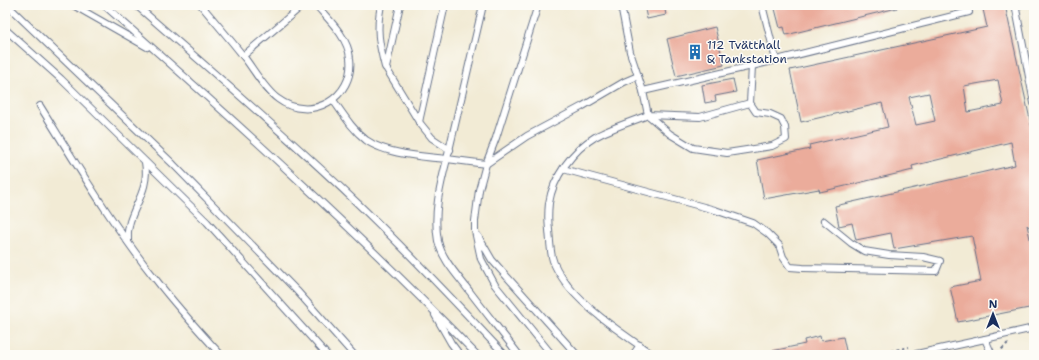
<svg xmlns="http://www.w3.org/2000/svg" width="1039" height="360" viewBox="0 0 1039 360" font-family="'Shantell Sans',sans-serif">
  <rect width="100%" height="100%" fill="#fdfcf7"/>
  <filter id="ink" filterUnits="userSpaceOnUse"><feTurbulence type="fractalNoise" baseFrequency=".025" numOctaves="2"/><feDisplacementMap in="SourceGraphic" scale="8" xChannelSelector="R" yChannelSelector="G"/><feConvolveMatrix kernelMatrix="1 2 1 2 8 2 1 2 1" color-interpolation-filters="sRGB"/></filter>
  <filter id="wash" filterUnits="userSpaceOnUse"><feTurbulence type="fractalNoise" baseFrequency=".012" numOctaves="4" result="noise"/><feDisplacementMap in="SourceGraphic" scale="16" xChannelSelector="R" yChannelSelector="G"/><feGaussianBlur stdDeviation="0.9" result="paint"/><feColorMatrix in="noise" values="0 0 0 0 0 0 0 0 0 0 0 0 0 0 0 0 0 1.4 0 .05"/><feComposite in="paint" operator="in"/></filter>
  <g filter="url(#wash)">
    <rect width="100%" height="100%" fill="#f2ebd5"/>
    <g id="blocks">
      <g fill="#ebac9b" fill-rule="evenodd">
        <path d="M644 5H664L666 15 647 19Z"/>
        <path d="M774 5H897V8L786 35 784 27 780 28Z"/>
        <path d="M982 5H1005L1034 138V231L1027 225 1034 257V307L958 322 950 287 981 281 972 236 894 249 891 233 856 240 852 223 839 226 835 206 1015 165 1011 142 912 166 913 170 820 192 819 189 764 199 757 160 810 149 809 145 888 127 882 103 801 122 790 70 987 27ZM998 80 1003 105 968 112 964 86ZM929 93 935 121 916 125 909 97Z"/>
        <path d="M715 27 724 65 676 76 667 39Z"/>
        <path d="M733 79 736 92 715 96 716 101 705 103 702 85Z"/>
        <path d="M820 336 821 341 843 337 847 355H773L772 351 805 344 804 340Z"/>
      </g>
    </g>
  </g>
  <g filter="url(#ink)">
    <use href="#blocks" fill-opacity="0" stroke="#667188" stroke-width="1"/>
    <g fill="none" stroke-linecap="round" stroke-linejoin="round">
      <defs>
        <g id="lane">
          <path d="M7 5 173 164 297 291 354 355"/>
          <path d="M73 5 147 47"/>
          <path d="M104 5C232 118 358 232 477 355"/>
          <path d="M136 5C209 69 283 132 353 199 406 249 455 302 505 355"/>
          <path d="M201 5C215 22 230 39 244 57 254 70 265 90 278 99 310 123 355 98 350 58 348 37 329 20 316 5"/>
          <path d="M381 5C376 29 379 44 385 67"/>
          <path d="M400 5 386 68 419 122 432 138 450 150"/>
          <path d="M483 5 447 159 486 164 527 136 583 106 624 82 638 76"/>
          <path d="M538 5 496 138 486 164 479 190 475 221V231L481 259 495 285 552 355"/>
          <path d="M621 5 630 52 643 91 648 115 700 117 750 103"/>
          <path d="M762 5 776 60"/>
          <path d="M1019 5 1016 9 1034 103"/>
          <path d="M5 29 61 79 207 222 327 355"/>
          <path d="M243 56 303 5"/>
          <path d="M752 66 969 12"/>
          <path d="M643 91 752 66 750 103 756 112 770 114 781 119 785 127 786 139 772 146 727 153 693 148 670 134 648 115C631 122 611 128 595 137 573 150 553 177 549 203 548 212 548 221 549 230 550 239 550 248 552 257 554 267 562 278 568 286 589 312 625 335 653 355"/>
          <path d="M333 100C343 114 352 129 366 140 385 154 424 157 447 159 440 186 433 214 438 241 442 260 459 277 470 292 486 313 503 334 519 355"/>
          <path d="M40 106C77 165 113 226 157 281 177 307 199 331 221 355"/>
          <path d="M419 122 445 5"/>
          <path d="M563 169 715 210 753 223 767 233 779 245 783 257 790 267 803 268 936 271 940 261 923 257 889 255 864 251 851 243 824 221"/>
          <path d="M478 236 492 260 577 355"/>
          <path d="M128 241C125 211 151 196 145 162"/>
          <path d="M435 315 451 343 460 355"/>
          <path d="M985 339 1034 328"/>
          <path d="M633 355 640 345"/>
          <path d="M912 355 985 339 992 355"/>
        </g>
      </defs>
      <use href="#lane" stroke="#667188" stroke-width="8"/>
      <g stroke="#667188" stroke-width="2" stroke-dasharray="3 3" stroke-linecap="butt">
        <path d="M858 355H860"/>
        <path d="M873 355 909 347"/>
        <path d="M1001 355V350L1008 343"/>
      </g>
      <use href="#lane" stroke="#fff" stroke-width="6"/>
    </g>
  </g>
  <defs>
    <symbol id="building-bare" viewBox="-9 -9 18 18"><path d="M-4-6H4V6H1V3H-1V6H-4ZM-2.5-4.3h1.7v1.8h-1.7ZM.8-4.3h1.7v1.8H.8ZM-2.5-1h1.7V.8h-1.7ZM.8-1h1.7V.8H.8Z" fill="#1f6fb2" stroke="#fdfcf7" stroke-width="2.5" paint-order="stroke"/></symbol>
  </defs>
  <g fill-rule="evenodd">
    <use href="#building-bare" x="684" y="41" width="22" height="22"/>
  </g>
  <g text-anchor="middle" stroke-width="3" stroke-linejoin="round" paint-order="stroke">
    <g font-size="12" fill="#1b2f5e" stroke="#fdfcf7" text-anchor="start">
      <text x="707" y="49">112 Tvätthall<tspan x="707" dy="14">&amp; Tankstation</tspan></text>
    </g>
  </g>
  <rect width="1039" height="360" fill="none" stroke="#fdfcf7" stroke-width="20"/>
  <g transform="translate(993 314)" stroke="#fdfcf7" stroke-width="3" paint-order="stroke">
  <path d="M0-3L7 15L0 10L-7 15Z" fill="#1b2f5e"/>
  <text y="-6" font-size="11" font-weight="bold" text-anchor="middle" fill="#1b2f5e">N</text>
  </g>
</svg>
